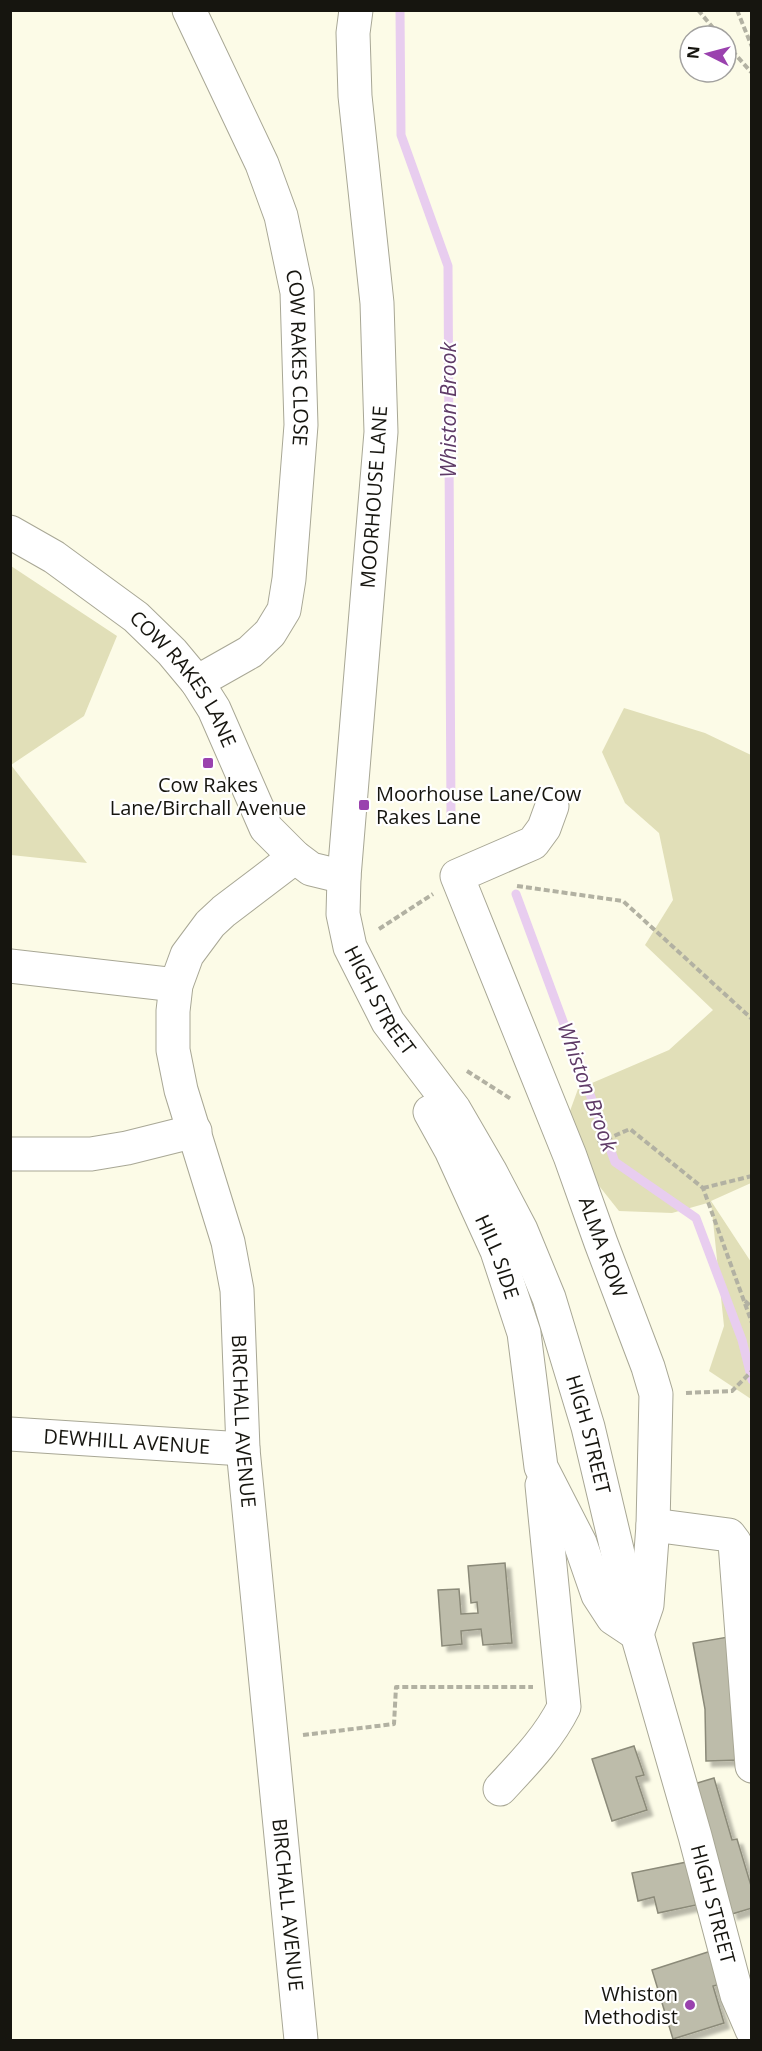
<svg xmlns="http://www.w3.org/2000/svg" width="762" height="2051" viewBox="0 0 762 2051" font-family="'Open Sans',sans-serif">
  <defs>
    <filter id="shadow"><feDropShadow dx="5.5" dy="5.5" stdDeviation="1.5" flood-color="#0004"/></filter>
  </defs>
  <rect width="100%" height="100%" fill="#fcfbe7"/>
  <g fill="#e1dfb8">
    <path d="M11 566 117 636 84 716 11 765 87 863 11 855Z"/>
    <path d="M624 708 705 733 751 755V1183L711 1201 751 1262V1399L709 1371 724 1326 711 1202 672 1213 619 1211 596 1182 570 1111 578 1089 669 1050 713 1010 645 945 673 900 659 833 625 803 602 752Z"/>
  </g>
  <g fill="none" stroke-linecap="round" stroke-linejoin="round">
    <g stroke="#e8cdef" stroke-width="9">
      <path d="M400 10 401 135 448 266 451 817"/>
      <path d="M516 894 615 1162 696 1218 742 1340 752 1380"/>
    </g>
  </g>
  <g fill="#bdbcaa" stroke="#8b8a79" stroke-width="1.5" filter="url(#shadow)">
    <path d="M505 1563 512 1643 483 1645 481 1629 461 1631 462 1644 442 1646 438 1590 459 1589 461 1614 478 1613 477 1602 471 1603 468 1566Z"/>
    <path d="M728 1637 741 1760 706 1761 705 1709 693 1643Z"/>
    <path d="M634 1746 644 1775 636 1777 647 1810 612 1821 592 1759Z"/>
    <path d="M714 1778 732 1840 737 1839 752 1889V1908L732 1914 694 1784Z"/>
    <path d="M687 1862 696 1905 658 1913 654 1897 638 1901 632 1873Z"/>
    <path d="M711 1951 721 1984 713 1986 724 2023 673 2039 652 1970Z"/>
  </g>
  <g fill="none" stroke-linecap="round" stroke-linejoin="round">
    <defs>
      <g id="minor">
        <path id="s1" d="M189 10 262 164 281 216 297 292 301 425 289 579 284 610 270 633 250 652 197 682"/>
        <path id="s2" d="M356 10 353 33 355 96 377 303 381 432 344 877 343 914 350 947 388 1022 454 1109 490 1171 521 1230 549 1298 588 1427 637 1634 695 1836 737 1995 752 2030"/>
        <path id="s3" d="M10 532 54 557 136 617 172 652 197 682 214 709 266 828 295 857 311 869 344 877"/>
        <path id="s4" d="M295 857 224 911 210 924 187 955 176 985 173 1011V1050L181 1090 228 1242 237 1290 243 1449 301 2040"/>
        <path d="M10 966 176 985"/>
        <path id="s5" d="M430 1112 451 1150 497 1251 524 1333 541 1467 580 1543 598 1595 613 1618 637 1634 647 1605 653 1525 656 1394 648 1367 601 1243 570 1156 457 876 533 843 544 828 552 806"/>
        <path d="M10 1154H91L127 1148 195 1131"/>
        <path id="s6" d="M10 1434 243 1449"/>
        <path d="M653 1525 729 1535 735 1543 752 1766"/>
        <path d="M500 1789C524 1763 548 1739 564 1707L542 1485"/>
      </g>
    </defs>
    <use href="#minor" stroke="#a8a795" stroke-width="35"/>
    <g stroke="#b2b1a2" stroke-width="4" stroke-dasharray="6 3" stroke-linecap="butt">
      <path d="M698 10 720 36"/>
      <path d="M737 10 752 47"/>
      <path d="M726 44 752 73"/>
      <path d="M517 886 623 901 752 1019"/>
      <path d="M379 929 433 894"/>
      <path d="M467 1071 511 1099"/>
      <path d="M598 1143 630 1129 703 1188 752 1323"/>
      <path d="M703 1188 752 1176"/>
      <path d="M745 1301 752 1307"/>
      <path d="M686 1393 732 1391 752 1371"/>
      <path d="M303 1735 394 1724 396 1687H533"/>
    </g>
    <use href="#minor" stroke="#fff" stroke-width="33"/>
  </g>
  <g fill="#9a42ae" stroke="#fff" stroke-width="2">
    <rect x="202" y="757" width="12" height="12" rx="3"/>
    <rect x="358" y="799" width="12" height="12" rx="3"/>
    <circle cx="690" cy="2005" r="6"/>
  </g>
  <g text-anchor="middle" stroke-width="4.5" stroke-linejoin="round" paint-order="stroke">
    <g font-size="20" fill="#16150f" stroke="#fff">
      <text dy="7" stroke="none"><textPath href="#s1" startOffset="369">COW RAKES CLOSE</textPath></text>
      <text transform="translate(374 497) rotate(-86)" y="7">MOORHOUSE LANE</text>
      <text dy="7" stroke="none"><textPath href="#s3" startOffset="231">COW RAKES LANE</textPath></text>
      <text dy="7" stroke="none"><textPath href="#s2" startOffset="1002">HIGH STREET</textPath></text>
      <text transform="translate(603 1247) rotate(70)" y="7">ALMA ROW</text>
      <text dy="7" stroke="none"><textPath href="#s5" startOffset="160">HILL SIDE</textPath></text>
      <text dy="7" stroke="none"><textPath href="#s4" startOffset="624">BIRCHALL AVENUE</textPath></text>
      <text dy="7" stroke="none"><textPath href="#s2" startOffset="1488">HIGH STREET</textPath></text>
      <text dy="7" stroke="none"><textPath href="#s6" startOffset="117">DEWHILL AVENUE</textPath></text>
      <text dy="7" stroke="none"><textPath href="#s4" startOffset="1110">BIRCHALL AVENUE</textPath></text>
      <text dy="7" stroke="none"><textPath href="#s2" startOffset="1974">HIGH STREET</textPath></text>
    </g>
    <g font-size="20" fill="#16150f" stroke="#fff">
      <text x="208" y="792">Cow Rakes<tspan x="208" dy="23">Lane/Birchall Avenue</tspan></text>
      <text x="376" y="801" text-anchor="start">Moorhouse Lane/Cow<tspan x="376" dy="23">Rakes Lane</tspan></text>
      <text x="678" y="2001" text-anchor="end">Whiston<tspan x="678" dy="23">Methodist</tspan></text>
    </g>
    <g font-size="21" font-style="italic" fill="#5f3b67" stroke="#fff">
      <text transform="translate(449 410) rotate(-90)" y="7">Whiston Brook</text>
      <text transform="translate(587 1087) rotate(70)" y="7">Whiston Brook</text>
    </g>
  </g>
  <rect width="762" height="2051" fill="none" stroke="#16150f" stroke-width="24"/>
  <g transform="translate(708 54) rotate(276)"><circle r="28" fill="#ffffff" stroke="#a2a19f" stroke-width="1.5"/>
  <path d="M0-4.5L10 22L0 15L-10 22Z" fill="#9a42ae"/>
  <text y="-9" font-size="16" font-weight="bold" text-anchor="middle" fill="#16150f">N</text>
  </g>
</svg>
